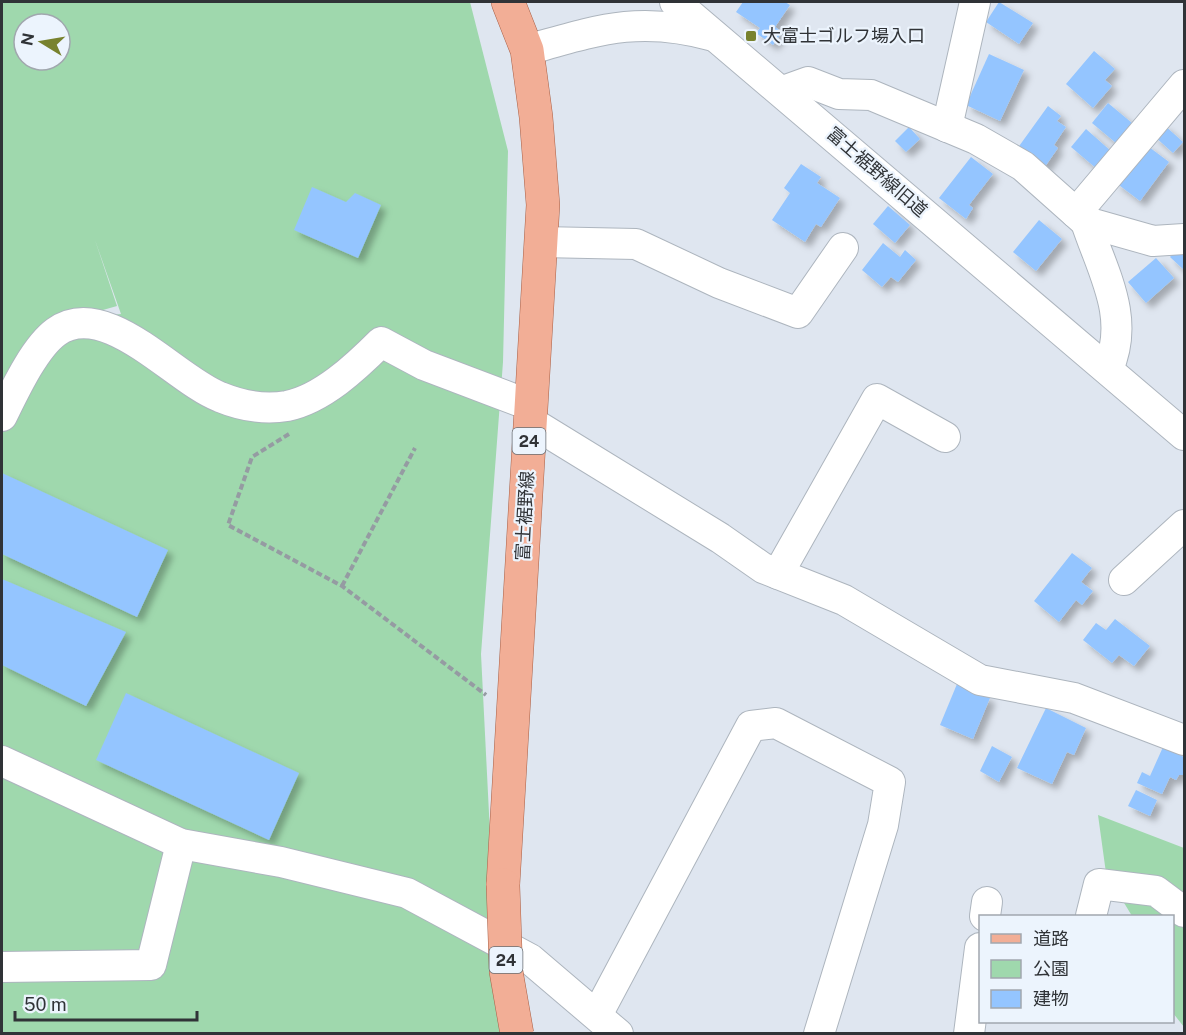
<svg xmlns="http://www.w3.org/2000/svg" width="1186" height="1035" viewBox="0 0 1186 1035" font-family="'Public Sans','Noto Sans JP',sans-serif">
  <defs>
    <filter id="shadow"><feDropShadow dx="5.5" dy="5.5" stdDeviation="3" flood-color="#0004"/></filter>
  </defs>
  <rect width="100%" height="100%" fill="#dfe6f0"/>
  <g fill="#9fd8ad" fill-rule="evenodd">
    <path d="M2 2H470L508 151 503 362 481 654 500 1033 2 1034ZM24 24H60V60H24ZM95 240 121 314 64 321 117 306Z"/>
    <path d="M1098 815 1184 848V1027L1173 1013 1172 916H1132L1106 873Z"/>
  </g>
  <g fill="#94c5ff" filter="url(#shadow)">
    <path d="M743 2H785L790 5 775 27 782 32 773 45 756 33 760 28 736 12Z"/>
    <path d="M999 2 1033 23 1019 44 986 22Z"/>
    <path d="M1094 51 1115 69 1105 80 1112 86 1093 108 1066 84Z"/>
    <path d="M989 54 1024 70 1000 121 966 105Z"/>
    <path d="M1108 103 1132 123 1116 143 1092 123Z"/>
    <path d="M1048 106 1061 116 1057 121 1066 127 1054 145 1058 148 1044 168 1017 149Z"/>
    <path d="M1163 124 1183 142 1173 153 1153 135Z"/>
    <path d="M909 127 920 139 906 152 895 141Z"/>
    <path d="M1086 129 1112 152 1097 169 1071 147Z"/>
    <path d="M1145 144 1169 162 1140 201 1115 182Z"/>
    <path d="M971 157 993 174 969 205 973 208 966 219 939 198Z"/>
    <path d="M801 164 821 177 817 183 840 198 821 227 816 224 805 242 772 220 790 193 784 188Z"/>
    <path d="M312 187 346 202 355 193 381 205 358 258 294 230Z"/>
    <path d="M888 206 910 225 895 243 873 224Z"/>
    <path d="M1039 220 1062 239 1036 271 1013 252Z"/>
    <path d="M883 243 900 257 905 250 916 260 898 282 891 277 882 287 862 270Z"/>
    <path d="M1179 247 1184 253V270L1170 257Z"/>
    <path d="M1156 258 1174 278 1146 303 1128 282Z"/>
    <path d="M2 473 168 550 137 617 2 554Z"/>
    <path d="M1072 553 1092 568 1081 582 1093 591 1082 605 1076 600 1059 622 1034 601Z"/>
    <path d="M2 579 126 632 86 706 2 665Z"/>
    <path d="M1115 619 1150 646 1134 666 1119 655 1112 663 1083 640 1096 623 1106 630Z"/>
    <path d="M957 684 990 698 973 739 940 725Z"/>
    <path d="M126 693 299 773 269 840 96 760Z"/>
    <path d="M1046 708 1086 728 1074 755 1067 752 1052 784 1017 768Z"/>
    <path d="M992 746 1012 757 999 782 980 771Z"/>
    <path d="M1163 747 1184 757V775H1179L1176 780 1170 777 1162 794 1137 783 1142 772 1150 776Z"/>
    <path d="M1136 790 1157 800 1150 816 1128 806Z"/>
  </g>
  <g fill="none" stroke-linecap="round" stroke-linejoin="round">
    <defs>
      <g id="minor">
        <path d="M675 2 1184 435"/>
        <path d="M527 50C598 30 639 15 714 36"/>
        <path d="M783 91 808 82 839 94 871 95 976 139 1023 166 1086 222 1153 241 1184 239"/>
        <path d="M947 127 975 2"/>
        <path d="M1076 213 1184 85"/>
        <path d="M1086 222C1102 271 1131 317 1108 369"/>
        <path d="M541 242 636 244 719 283 798 313 843 248"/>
        <path d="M2 416C14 392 34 348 56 332 106 296 175 380 220 397 242 406 264 410 287 406 322 399 356 367 381 342L424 365 532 406"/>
        <path d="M531 422 720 538 763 568 844 600 980 680 1074 698 1184 740"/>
        <path d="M778 574 877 399 945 437"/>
        <path d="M1124 580 1184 525"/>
        <path d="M2 761 181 844 281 862 407 893 530 959 618 1034"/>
        <path d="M985 916 987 902"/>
        <path d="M1091 916 1099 884 1156 891 1184 912"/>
        <path d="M2 967 151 965 181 844"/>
        <path d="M597 1015 751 726 776 723 890 782 883 825 819 1034"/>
        <path d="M969 1034 980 948"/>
      </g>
      <path id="major" d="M503 885 543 205 536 117 527 50 508 2"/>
    </defs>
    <use href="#minor" stroke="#adb5be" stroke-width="32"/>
    <use href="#major" stroke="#a86047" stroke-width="34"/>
    <g stroke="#959ba2" stroke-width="4" stroke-dasharray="6 3" stroke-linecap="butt">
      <path d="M289 434 252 457 228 525 342 586 486 695"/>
      <path d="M342 586 415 448"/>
    </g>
    <use href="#minor" stroke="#fff" stroke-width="30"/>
    <use href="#major" stroke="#f2ae96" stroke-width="33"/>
    <defs>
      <path id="major-bridge" d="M503 885 506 971 517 1034"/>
    </defs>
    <use href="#major-bridge" stroke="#a86047" stroke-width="34" stroke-linecap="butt"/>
    <use href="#major-bridge" stroke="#f2ae96" stroke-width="33"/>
  </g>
  <rect fill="#78822e" stroke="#ecf4fd" stroke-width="2" x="745" y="30" width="12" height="12" rx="3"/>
  <g text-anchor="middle" stroke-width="4.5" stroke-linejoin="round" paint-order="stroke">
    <g fill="#ecf4fd" stroke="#686d72" stroke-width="1.5">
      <rect x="512.5" y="428" width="33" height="26" rx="4.5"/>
      <rect x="489.5" y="947" width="33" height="26" rx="4.5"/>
    </g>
    <g font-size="16" font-weight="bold" fill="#303337">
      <text x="529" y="447">24</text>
      <text x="506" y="966">24</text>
    </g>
    <g font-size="18" fill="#303337" stroke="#ecf4fd" text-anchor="start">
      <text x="763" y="42">大富士ゴルフ場入口</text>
    </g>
    <g font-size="18" fill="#303337" stroke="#ecf4fd">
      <text transform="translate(877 172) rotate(41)" y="6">富士裾野線旧道</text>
      <text transform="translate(525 516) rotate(-87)" y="6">富士裾野線</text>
    </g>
  </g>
  <rect width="1186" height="1035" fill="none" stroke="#303337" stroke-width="6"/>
  <rect x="979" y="915" width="195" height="108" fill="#ecf4fd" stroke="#a1a7ae" stroke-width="1.5"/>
  <rect x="991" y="934" width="30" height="9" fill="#f2ae96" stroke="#a1a7ae" stroke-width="1.5"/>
  <text x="1033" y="945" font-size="18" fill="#303337">道路</text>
  <rect x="991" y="960" width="30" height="18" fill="#9fd8ad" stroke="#a1a7ae" stroke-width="1.5"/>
  <text x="1033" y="975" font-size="18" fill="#303337">公園</text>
  <rect x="991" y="990" width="30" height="18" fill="#94c5ff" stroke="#a1a7ae" stroke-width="1.5"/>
  <text x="1033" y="1005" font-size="18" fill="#303337">建物</text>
  <g transform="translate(42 42) rotate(281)"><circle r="28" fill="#ecf4fd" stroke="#a1a7ae" stroke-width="1.5"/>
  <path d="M0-4.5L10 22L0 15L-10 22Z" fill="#78822e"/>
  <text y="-9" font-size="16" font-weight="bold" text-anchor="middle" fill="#303337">N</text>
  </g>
  <path d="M15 1011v9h182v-9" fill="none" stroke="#303337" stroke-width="3"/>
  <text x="24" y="1011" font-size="18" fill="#303337" stroke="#ecf4fd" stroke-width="4.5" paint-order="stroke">50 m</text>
</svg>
